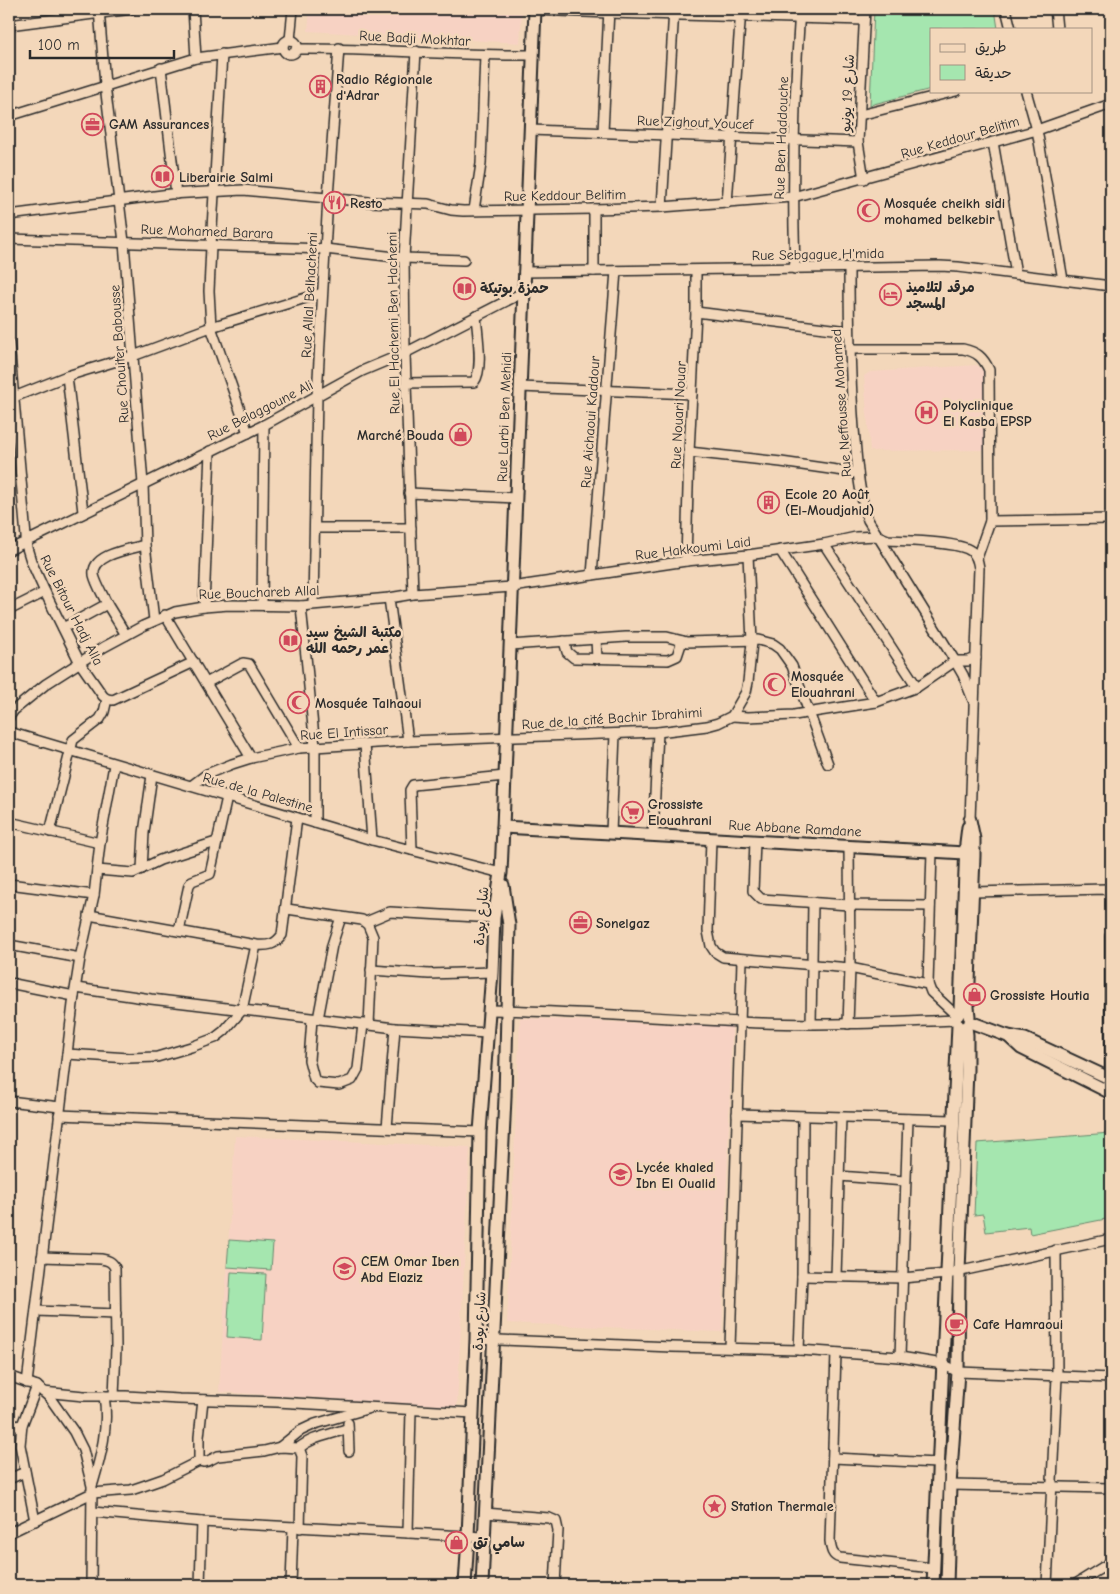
<svg xmlns="http://www.w3.org/2000/svg" width="1120" height="1594" viewBox="0 0 1120 1594" font-family="'Comic Neue','Playpen Sans Arabic',sans-serif">
  <rect width="100%" height="100%" fill="#f3d7ba"/>
  <filter id="ink" filterUnits="userSpaceOnUse"><feTurbulence type="fractalNoise" baseFrequency=".02" numOctaves="2"/><feDisplacementMap in="SourceGraphic" scale="10" xChannelSelector="R" yChannelSelector="G"/><feConvolveMatrix kernelMatrix="1 2 1 2 8 2 1 2 1" color-interpolation-filters="sRGB"/></filter>
  <g filter="url(#ink)">
    <g fill="#f7d2c3">
      <path d="M310 9H522L520 43 308 31Z"/>
      <path d="M977 365 987 374 985 450 870 451 864 376 870 372Z"/>
      <path d="M520 1018 732 1027 722 1332 507 1323Z"/>
      <path d="M235 1136 470 1147 457 1406 219 1392Z"/>
    </g>
    <g fill="#a5e6af" stroke="#68886d">
      <path d="M874 9H995L998 29H931V89L870 105Z"/>
      <path d="M1111 1133V1218L1030 1234 1029 1227 986 1232 983 1214 974 1215 977 1143Z"/>
      <path d="M229 1240 273 1243 271 1270 227 1267Z"/>
      <path d="M231 1272 266 1274 262 1340 227 1337Z"/>
    </g>
    <g fill="none" stroke-linecap="round" stroke-linejoin="round">
      <defs>
        <g id="minor">
          <path d="M99 9 105 85 124 242 143 484 145 545 154 620"/>
          <path d="M193 9 196 58"/>
          <path d="M1006 9 1011 29"/>
          <path d="M1055 9 1057 29"/>
          <path d="M534 10 609 13 864 20"/>
          <path d="M9 25 132 9"/>
          <path d="M290 40 293 9"/>
          <circle cx="290" cy="47" r="7"/>
          <path d="M296 49C375 48 454 56 533 55"/>
          <path d="M222 54 211 246 209 291 211 327 248 433"/>
          <path d="M161 68 176 194"/>
          <path d="M1026 91 1037 130 1063 280"/>
          <path d="M860 115 956 91"/>
          <path d="M9 116 196 58 283 47"/>
          <path d="M530 130 858 142"/>
          <path d="M603 132 609 9"/>
          <path d="M993 142 1016 274"/>
          <path d="M864 179 858 142 865 9"/>
          <path d="M727 203 741 9"/>
          <path d="M662 207 674 9"/>
          <path d="M594 209V271"/>
          <path d="M474 210 481 164 485 55"/>
          <path d="M9 215 170 194 243 190 369 202 428 204 451 210 463 211 594 209 662 207 793 197 1037 130 1111 104"/>
          <path d="M9 239 325 249 404 258 464 260"/>
          <path d="M849 268C849 322 850 376 854 429 857 460 858 491 868 520L955 661 963 675 973 700"/>
          <path d="M795 269C792 182 794 95 800 9"/>
          <path d="M524 272 940 266 958 267 1111 286"/>
          <path d="M696 312 849 331"/>
          <path d="M9 343 27 548 31 561 45 592 80 663 103 696 107 699 113 700 194 662"/>
          <path d="M850 349H963C977 352 983 357 989 370L990 521 977 558"/>
          <path d="M67 376 83 512"/>
          <path d="M407 383 474 382C484 370 477 331 476 316"/>
          <path d="M520 387 692 394"/>
          <path d="M9 399 67 376 133 356 211 327 322 293"/>
          <path d="M689 452 781 462 858 473"/>
          <path d="M409 493 516 498"/>
          <path d="M990 521 1111 519"/>
          <path d="M315 528H411"/>
          <path d="M824 544 917 687"/>
          <path d="M9 550 264 425 362 371 405 353 524 292"/>
          <path d="M780 550 876 702"/>
          <path d="M686 561 689 452 696 312V271"/>
          <path d="M592 575 616 271"/>
          <path d="M413 594 405 353 404 258 416 51"/>
          <path d="M389 598 408 741"/>
          <path d="M107 604 126 635"/>
          <path d="M313 604 317 396 328 197 339 48"/>
          <path d="M262 605 264 425"/>
          <path d="M301 606 315 747V823"/>
          <path d="M204 607 210 451"/>
          <path d="M9 610 45 592"/>
          <path d="M165 615 251 758"/>
          <path d="M63 628 107 604C103 595 96 584 94 575 91 554 131 549 145 545"/>
          <path d="M596 639 597 659"/>
          <path d="M564 641 567 652 574 658 668 660 677 656 682 641"/>
          <path d="M510 645 626 637H667L687 642 758 640 773 644 780 649 792 666 828 764"/>
          <path d="M206 683 243 663 249 664 299 748"/>
          <path d="M732 716 748 717 794 715 876 702 917 687 955 661H968L976 658"/>
          <path d="M9 717 14 710 46 684 104 647 143 626 175 612 204 607 229 605 301 606 389 598 413 594 512 587 686 561 748 555 824 544 856 537 878 536 888 540C906 541 958 541 971 551 977 555 978 562 979 568L970 820"/>
          <path d="M9 732 372 840 501 873"/>
          <path d="M365 744 372 840"/>
          <path d="M191 786 207 774 232 764 251 758 299 748 408 741 658 732 707 726 718 723 732 716 746 692 748 682 752 642 748 555"/>
          <path d="M9 822 100 843"/>
          <path d="M50 832 73 740 100 719 104 712 107 699"/>
          <path d="M611 833 615 734"/>
          <path d="M653 835 658 732"/>
          <path d="M711 839 708 931 711 946 715 952 723 957 850 968 928 984 931 992 957 1016"/>
          <path d="M755 841 753 891 761 899 849 905 930 906"/>
          <path d="M412 850 410 790 413 785 505 776"/>
          <path d="M142 869 144 833 152 775"/>
          <path d="M97 870 133 873 160 860 216 842"/>
          <path d="M9 884 94 895"/>
          <path d="M973 892 1107 889 1111 895V937"/>
          <path d="M287 909 362 920 368 925 373 937 369 1025"/>
          <path d="M89 915 256 945C268 946 275 945 282 935L297 818"/>
          <path d="M366 922 390 912 494 918"/>
          <path d="M179 931 189 885 192 881 210 874 227 797"/>
          <path d="M1110 936V1079"/>
          <path d="M9 945 80 958"/>
          <path d="M371 970 429 974 492 972"/>
          <path d="M9 983 74 996"/>
          <path d="M928 984 932 851"/>
          <path d="M76 988 151 999 395 1028 488 1033"/>
          <path d="M489 1010C573 1011 656 1018 739 1022 812 1026 884 1023 956 1020"/>
          <path d="M312 1019 309 1060 314 1079 318 1083 339 1085 352 1080 358 1069 363 1024"/>
          <path d="M318 1019 332 945 341 917"/>
          <path d="M811 1024 813 902"/>
          <path d="M848 1024 850 968 849 847"/>
          <path d="M67 1054 129 1058 157 1057 191 1047 215 1038 224 1031 242 1010 256 945"/>
          <path d="M9 1101 60 1107"/>
          <path d="M737 1114 952 1120"/>
          <path d="M59 1115 480 1132"/>
          <path d="M387 1128 395 1028"/>
          <path d="M839 1176 905 1181"/>
          <path d="M42 1257 101 1259C107 1260 112 1261 115 1268L116 1348 114 1396"/>
          <path d="M802 1276 902 1278 947 1274 1111 1239"/>
          <path d="M836 1276 841 1117"/>
          <path d="M36 1311 116 1314"/>
          <path d="M476 1339 672 1347 799 1350 900 1357 943 1364 958 1372 1111 1378"/>
          <path d="M730 1348 742 960"/>
          <path d="M799 1350 802 1276 803 1117"/>
          <path d="M836 1353 830 1541C831 1549 832 1556 840 1558L933 1568"/>
          <path d="M900 1357 908 1119"/>
          <path d="M9 1376 37 1386 50 1398 74 1432 83 1450 92 1486 91 1585"/>
          <path d="M27 1383 74 996 80 958 94 895 100 843 114 765"/>
          <path d="M43 1392 84 1396H104C109 1425 101 1456 93 1483"/>
          <path d="M104 1396H126L179 1399 277 1402 473 1413"/>
          <path d="M203 1400 199 1437V1461L203 1462 208 1461 218 1456 264 1451 280 1447 299 1448 302 1456 300 1528"/>
          <path d="M348 1423 349 1451"/>
          <path d="M9 1427 22 1425"/>
          <path d="M280 1447 300 1431 315 1424 370 1408"/>
          <path d="M299 1448C313 1436 332 1435 348 1428"/>
          <path d="M833 1458 937 1463"/>
          <path d="M9 1479 25 1472"/>
          <path d="M950 1485 1111 1488"/>
          <path d="M93 1512 202 1522 484 1537"/>
          <path d="M485 1513 549 1518 556 1521 558 1530 555 1585"/>
          <path d="M35 1521 20 1445 22 1425 37 1386"/>
          <path d="M9 1533 92 1493 131 1490 143 1486 163 1479 199 1461"/>
          <path d="M408 1533 411 1410"/>
          <path d="M200 1585 202 1522"/>
          <path d="M291 1585 293 1527"/>
          <path d="M1047 1585 1057 1377 1056 1250"/>
          <path d="M1074 1585 1111 1562"/>
        </g>
        <g id="tertiary">
          <path d="M503 827 965 853"/>
          <path d="M958 1015 960 1009 966 843 968 827"/>
          <path d="M969 1016 968 1007 974 856V839L970 820"/>
          <path d="M970 1022 1008 1036 1025 1039 1111 1079"/>
          <path d="M1008 1036 1021 1048 1111 1093"/>
          <path d="M465 1585 468 1537 476 1339 480 1132 492 972 494 918 501 873 503 827 535 9"/>
          <path d="M482 1585 505 1098 509 925 503 885"/>
          <path d="M933 1585 958 1025"/>
          <path d="M947 1585 950 1485 958 1372 959 1271 967 1070V1035L966 1027"/>
        </g>
      </defs>
      <use href="#minor" stroke="#2b2b2b" stroke-width="12"/>
      <use href="#tertiary" stroke="#2b2b2b" stroke-width="15"/>
      <use href="#minor" stroke="#f3d7ba" stroke-width="9"/>
      <use href="#tertiary" stroke="#f3d7ba" stroke-width="11"/>
    </g>
  </g>
  <defs>
    <symbol id="building-ring" viewBox="-11 -11 22 22"><circle r="9.5" fill="#f3d7ba" stroke="#d1495b" stroke-width="1.5"/><path d="M-4-6H4V6H1V3H-1V6H-4ZM-2.5-4.3h1.7v1.8h-1.7ZM.8-4.3h1.7v1.8H.8ZM-2.5-1h1.7V.8h-1.7ZM.8-1h1.7V.8H.8Z" fill="#d1495b"/></symbol>
    <symbol id="office-ring" viewBox="-11 -11 22 22"><circle r="9.5" fill="#f3d7ba" stroke="#d1495b" stroke-width="1.5"/><path d="M-6-3h4V-5.5h4V-3h4V5H-6ZM-1-4.5V-3h2v-1.5ZM-6 0V1H6V0Z" fill="#d1495b"/></symbol>
    <symbol id="library-ring" viewBox="-11 -11 22 22"><circle r="9.5" fill="#f3d7ba" stroke="#d1495b" stroke-width="1.5"/><path d="M-6-4Q-3-5.5-.7-3.5V5Q-3 3-6 4ZM6-4Q3-5.5 .7-3.5V5Q3 3 6 4Z" fill="#d1495b"/></symbol>
    <symbol id="restaurant-ring" viewBox="-11 -11 22 22"><circle r="9.5" fill="#f3d7ba" stroke="#d1495b" stroke-width="1.5"/><path d="M-5-6h1v4h1v-4h1v4h1v-4h1v5L-1.5 .5V6h-2V.5L-5-1ZM5-6V6H3V1.5H1.5Q1.5-4 5-6Z" fill="#d1495b"/></symbol>
    <symbol id="mosque-ring" viewBox="-11 -11 22 22"><circle r="9.5" fill="#f3d7ba" stroke="#d1495b" stroke-width="1.5"/><path d="M3.5-4.9A6 6 0 1 0 3.5 4.9A5 5 0 1 1 3.5-4.9Z" fill="#d1495b"/></symbol>
    <symbol id="hotel-ring" viewBox="-11 -11 22 22"><circle r="9.5" fill="#f3d7ba" stroke="#d1495b" stroke-width="1.5"/><path d="M-6-4.5h1.5V1H6V5H4.5V3h-9V5H-6ZM-4 0a1.8 1.8 0 1 1 3.6 0ZM.5 0V-2.5h3Q6-2.5 6 0Z" fill="#d1495b"/></symbol>
    <symbol id="hospital-ring" viewBox="-11 -11 22 22"><circle r="9.5" fill="#f3d7ba" stroke="#d1495b" stroke-width="1.5"/><path d="M-5-5h3v3.5h4V-5h3V5h-3V1.5h-4V5h-3Z" fill="#d1495b"/></symbol>
    <symbol id="shop-ring" viewBox="-11 -11 22 22"><circle r="9.5" fill="#f3d7ba" stroke="#d1495b" stroke-width="1.5"/><path d="M-5-2.5h2.3a2.7 3.5 0 0 1 5.4 0H5L5.5 6h-11ZM-1.5-2.5h3a1.5 2.3 0 0 0-3 0Z" fill="#d1495b"/></symbol>
    <symbol id="supermarket-ring" viewBox="-11 -11 22 22"><circle r="9.5" fill="#f3d7ba" stroke="#d1495b" stroke-width="1.5"/><path d="M-6-5.5h2.5l.6 2H6L4.5 2H-2.5L-4.4-4H-6ZM-1.5 3.2a1.3 1.3 0 1 0 .1 0ZM3 3.2a1.3 1.3 0 1 0 .1 0Z" fill="#d1495b"/></symbol>
    <symbol id="school-ring" viewBox="-11 -11 22 22"><circle r="9.5" fill="#f3d7ba" stroke="#d1495b" stroke-width="1.5"/><path d="M0-5L7-2L0 1L-7-2ZM-4 1L0 2.5L4 1V4Q0 6-4 4Z" fill="#d1495b"/></symbol>
    <symbol id="cafe-ring" viewBox="-11 -11 22 22"><circle r="9.5" fill="#f3d7ba" stroke="#d1495b" stroke-width="1.5"/><path d="M-5.5-4.5H6V0H3Q3 3.5 0 3.5H-2.5Q-5.5 3.5-5.5 0ZM3-3.2v2h1.7v-2ZM-6 4.5H4V6H-6Z" fill="#d1495b"/></symbol>
    <symbol id="sight-ring" viewBox="-11 -11 22 22"><circle r="9.5" fill="#f3d7ba" stroke="#d1495b" stroke-width="1.5"/><path d="M0-6L1.8-2.2L6-1.7L2.9 1.2L3.7 5.4L0 3.3L-3.7 5.4L-2.9 1.2L-6-1.7L-1.8-2.2Z" fill="#d1495b"/></symbol>
  </defs>
  <g fill-rule="evenodd">
    <use href="#building-ring" x="308" y="74" width="25" height="25"/>
    <use href="#office-ring" x="80" y="112" width="25" height="25"/>
    <use href="#library-ring" x="150" y="164" width="25" height="25"/>
    <use href="#restaurant-ring" x="322" y="190" width="25" height="25"/>
    <use href="#mosque-ring" x="856" y="198" width="25" height="25"/>
    <use href="#library-ring" x="452" y="276" width="25" height="25"/>
    <use href="#hotel-ring" x="878" y="282" width="25" height="25"/>
    <use href="#hospital-ring" x="914" y="400" width="25" height="25"/>
    <use href="#shop-ring" x="448" y="422" width="25" height="25"/>
    <use href="#building-ring" x="756" y="490" width="25" height="25"/>
    <use href="#library-ring" x="278" y="628" width="25" height="25"/>
    <use href="#mosque-ring" x="762" y="672" width="25" height="25"/>
    <use href="#mosque-ring" x="286" y="690" width="25" height="25"/>
    <use href="#supermarket-ring" x="620" y="800" width="25" height="25"/>
    <use href="#office-ring" x="568" y="910" width="25" height="25"/>
    <use href="#shop-ring" x="962" y="982" width="25" height="25"/>
    <use href="#school-ring" x="608" y="1162" width="25" height="25"/>
    <use href="#school-ring" x="332" y="1256" width="25" height="25"/>
    <use href="#cafe-ring" x="944" y="1312" width="25" height="25"/>
    <use href="#sight-ring" x="702" y="1494" width="25" height="25"/>
    <use href="#shop-ring" x="444" y="1530" width="25" height="25"/>
  </g>
  <g text-anchor="middle" stroke-width="5" stroke-linejoin="round" paint-order="stroke">
    <g font-size="14" fill="#2b2b2b" stroke="#f3d7ba">
      <text transform="translate(415 38) rotate(3)" y="5">Rue Badji Mokhtar</text>
      <text transform="translate(847 93) rotate(-87)" y="5">شارع 19 يونيو</text>
      <text transform="translate(695 122) rotate(2)" y="5">Rue Zighout Youcef</text>
      <text transform="translate(960 137) rotate(-16)" y="5">Rue Keddour Belitim</text>
      <text transform="translate(781 138) rotate(-88)" y="5">Rue Ben Haddouche</text>
      <text transform="translate(565 195) rotate(-1)" y="5">Rue Keddour Belitim</text>
      <text transform="translate(207 231) rotate(2)" y="5">Rue Mohamed Barara</text>
      <text transform="translate(818 254) rotate(-1)" y="5">Rue Sebgague H'mida</text>
      <text transform="translate(309 295) rotate(-87)" y="5">Rue Allal Belhachemi</text>
      <text transform="translate(393 323) rotate(-91)" y="5">Rue El Hachemi Ben Hachemi</text>
      <text transform="translate(119 354) rotate(-94)" y="5">Rue Chouiter Babousse</text>
      <text transform="translate(841 403) rotate(-94)" y="5">Rue Neffousse Mohamed</text>
      <text transform="translate(260 410) rotate(-27)" y="5">Rue Belaggoune Ali</text>
      <text transform="translate(678 415) rotate(-87)" y="5">Rue Nouari Nouar</text>
      <text transform="translate(504 417) rotate(-88)" y="5">Rue Larbi Ben Mehidi</text>
      <text transform="translate(590 422) rotate(-86)" y="5">Rue Aichaoui Kaddour</text>
      <text transform="translate(693 548) rotate(-7)" y="5">Rue Hakkoumi Laid</text>
      <text transform="translate(259 592) rotate(-2)" y="5">Rue Bouchareb Allal</text>
      <text transform="translate(72 610) rotate(63)" y="5">Rue Bitour Hadj Alla</text>
      <text transform="translate(612 718) rotate(-4)" y="5">Rue de la cité Bachir Ibrahimi</text>
      <text transform="translate(344 732) rotate(-4)" y="5">Rue El Intissar</text>
      <text transform="translate(258 792) rotate(16)" y="5">Rue de la Palestine</text>
      <text transform="translate(795 828) rotate(3)" y="5">Rue Abbane Ramdane</text>
      <text transform="translate(481 916) rotate(-85)" y="5">شارع بودة</text>
      <text transform="translate(479 1321) rotate(-87)" y="5">شارع بودة</text>
    </g>
    <g font-size="14" font-weight="bold" fill="#2b2b2b" stroke="#f3d7ba" text-anchor="start">
      <text x="336" y="84">Radio Régionale<tspan x="336" dy="16">d'Adrar</tspan></text>
      <text x="109" y="129">GAM Assurances</text>
      <text x="179" y="182">Liberairie Salmi</text>
      <text x="350" y="208">Resto</text>
      <text x="884" y="208">Mosquée cheikh sidi<tspan x="884" dy="16">mohamed belkebir</tspan></text>
      <text x="906" y="292">مرقد لتلاميذ<tspan x="906" dy="16">المسجد</tspan></text>
      <text x="480" y="293">حمزة بوتيكة</text>
      <text x="943" y="410">Polyclinique<tspan x="943" dy="16">El Kasba EPSP</tspan></text>
      <text x="444" y="440" text-anchor="end">Marché Bouda</text>
      <text x="785" y="499">Ecole 20 Août<tspan x="785" dy="16">(El-Moudjahid)</tspan></text>
      <text x="306" y="637">مكتبة الشيخ سيد<tspan x="306" dy="16">عمر رحمه الله</tspan></text>
      <text x="791" y="681">Mosquée<tspan x="791" dy="16">Elouahrani</tspan></text>
      <text x="315" y="708">Mosquée Talhaoui</text>
      <text x="648" y="809">Grossiste<tspan x="648" dy="16">Elouahrani</tspan></text>
      <text x="596" y="928">Sonelgaz</text>
      <text x="990" y="1000">Grossiste Houtia</text>
      <text x="636" y="1172">Lycée khaled<tspan x="636" dy="16">Ibn El Oualid</tspan></text>
      <text x="361" y="1266">CEM Omar Iben<tspan x="361" dy="16">Abd Elaziz</tspan></text>
      <text x="973" y="1329">Cafe Hamraoui</text>
      <text x="731" y="1511">Station Thermale</text>
      <text x="473" y="1547">سامي تق</text>
    </g>
  </g>
  <rect width="1120" height="1594" fill="none" stroke="#f3d7ba" stroke-width="30"/>
  <rect x="15" y="15" width="1090" height="1564" fill="none" stroke="#2b2b2b" stroke-width="2" filter="url(#ink)"/>
  <rect x="930" y="28" width="162" height="65" fill="#f3d7ba" stroke="#a39281"/>
  <rect x="940" y="44" width="25" height="8" fill="#f3d7ba" stroke="#a39281"/>
  <text x="975" y="52" font-size="15" fill="#2b2b2b">طريق</text>
  <rect x="940" y="65" width="25" height="15" fill="#a5e6af" stroke="#a39281"/>
  <text x="975" y="78" font-size="15" fill="#2b2b2b">حديقة</text>
  <path d="M30 50v8h144v-8" fill="none" stroke="#2b2b2b" stroke-width="2.5"/>
  <text x="38" y="50" font-size="15" fill="#2b2b2b" stroke="#f3d7ba" stroke-width="4" paint-order="stroke">100 m</text>
</svg>
